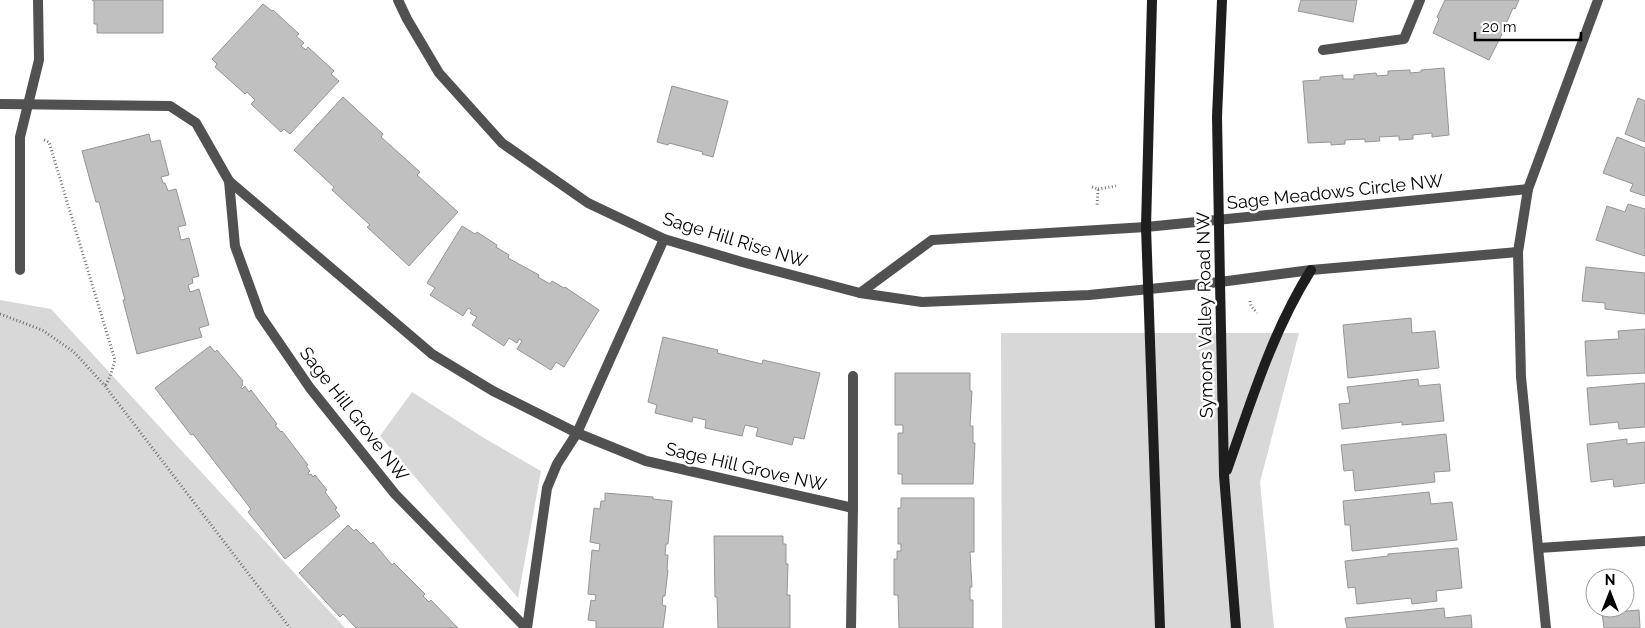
<svg xmlns="http://www.w3.org/2000/svg" width="1645" height="628" viewBox="0 0 1645 628" font-family="Raleway,sans-serif">
  <rect width="100%" height="100%" fill="#fff"/>
  <g fill="#d8d8d8">
    <path d="M0 300 51 309 345 628H0Z"/>
    <path d="M1001 333H1299L1260 482 1274 628H1002Z"/>
    <path d="M412 392 484 438 541 471 518 598 380 436Z"/>
  </g>
  <g fill="#c0c0c0" stroke="#959595">
    <path d="M92 0H163V33H97V24H94V1Z"/>
    <path d="M1301 0H1357L1353 22 1298 11Z"/>
    <path d="M1445 0H1519L1515 9 1513 8 1505 26H1506L1489 60 1433 33 1439 19 1437 17Z"/>
    <path d="M263 4 272 11 273 10 299 34 296 36 304 43 301 46 306 50 308 47 334 71 331 74 339 81 290 134 284 129 281 132 251 104 255 100 247 92 245 94 215 67 217 64 212 59Z"/>
    <path d="M1444 68 1449 135 1432 137V133L1413 135V139L1399 140V136L1379 137 1380 141 1365 142V139L1345 140V144L1331 145V142L1308 143 1303 81 1320 80V77L1343 75V79H1354V75L1376 73 1377 76 1388 75V71L1410 70V73L1421 72V70Z"/>
    <path d="M672 86 728 101 713 157 702 154 703 152 669 143 668 145 657 142Z"/>
    <path d="M343 97 383 134 381 137 420 172 417 175 458 212 409 266 367 227 370 225 332 190 334 187 294 150Z"/>
    <path d="M1638 98 1645 101V142L1625 134Z"/>
    <path d="M149 134 151 142 160 140 169 175 161 177 163 183H165L168 191 176 189 186 225 178 227 181 240 189 238 199 276 192 278 193 283 188 285 190 292 199 289 209 325 199 328 202 337 137 354 123 300H125L99 202H96L82 151Z"/>
    <path d="M1617 137 1645 148V196L1630 191 1633 184 1603 173Z"/>
    <path d="M1628 204 1645 209V256L1596 240 1607 206 1625 212Z"/>
    <path d="M462 226 475 234 477 232 497 245 496 247 509 255 508 258 539 275 538 277 550 284 552 281 564 288 565 287 599 310 564 367 556 362 551 370 517 349 522 341 519 339 517 343 509 338 504 346 472 325 477 317 470 313 472 310 468 308 463 316 430 295 435 288 427 283Z"/>
    <path d="M1586 267 1645 273V314L1605 309V303L1582 301Z"/>
    <path d="M1411 318 1412 333 1435 331 1439 368 1348 378 1343 325Z"/>
    <path d="M1645 329V373L1587 376 1585 341 1619 339 1618 331Z"/>
    <path d="M663 337 718 350 717 353 762 364 763 360 820 373 804 439 794 437 792 445 756 436 758 428 745 425 742 436 705 428 706 420 693 417 692 422 655 413 657 405 648 402Z"/>
    <path d="M210 346 215 352 217 350 243 381 242 383 243 385 241 387 242 389 245 386 249 392 251 390 277 424 275 425 281 432 282 431 308 465 306 466 310 471 308 473 309 475 311 474 313 477 315 475 327 490 325 492 337 508 335 509 340 516 285 559 248 512 251 509 193 434 191 435 155 388Z"/>
    <path d="M895 373H970V391H972L970 426H973V443H975L973 484H902V474H898V433H903V425H895Z"/>
    <path d="M1418 379 1419 386 1440 384 1444 421 1402 425V422L1342 429 1339 404 1350 403 1347 387Z"/>
    <path d="M1645 383V427L1619 429 1618 422 1590 425 1587 388Z"/>
    <path d="M1446 434 1450 471 1434 472 1435 482 1355 491 1353 470 1344 471 1341 445Z"/>
    <path d="M1627 439V444L1645 442V483L1614 487 1613 479 1591 482 1587 444Z"/>
    <path d="M1429 492 1431 504 1452 502 1457 540 1352 551 1350 525H1345L1343 501Z"/>
    <path d="M605 493 653 497V499L672 501 668 544H666L665 555H668L667 570H668L665 596H663L662 605 666 606 663 628H596V621L588 620 591 600 595 601 596 595 588 594 592 550 599 551 600 544 590 542 594 508 600 509 601 501H605Z"/>
    <path d="M901 498H974V552H970L972 587H970V600H973V628H899L898 595H894V559H897V551H901V544H898V508H901Z"/>
    <path d="M348 525 354 531 356 529 371 544 373 542 392 565 394 563 425 594 423 596 429 602 431 600 458 628H356L343 614 340 617 299 573Z"/>
    <path d="M714 536H783V544H786V564H788L787 595H790V628H718L717 597H715Z"/>
    <path d="M1458 548 1462 588 1436 591 1437 601 1412 604 1411 598 1357 604 1355 587 1348 588 1345 561 1388 556V554Z"/>
    <path d="M1444 608 1445 618 1471 615 1472 628H1347L1345 618Z"/>
    <path d="M1639 610 1640 628H1604L1602 613Z"/>
  </g>
  <g fill="none" stroke-linecap="round" stroke-linejoin="round">
    <g stroke="#737373" stroke-width="3" stroke-dasharray="1 2.5" stroke-linecap="butt">
      <path d="M44 140 49 142 115 360 110 377 105 386"/>
      <path d="M1092 187 1098 189 1097 207"/>
      <path d="M1098 189 1116 186"/>
      <path d="M1250 301 1251 306 1257 313"/>
      <path d="M0 314 42 330 74 352 105 386 290 628"/>
    </g>
    <path stroke="#515151" stroke-width="10" d="M1323 50 1404 39 1420 0"/>
    <g stroke="#515151" stroke-width="10">
      <path d="M398 0 407 19 439 73 502 143 588 203 664 239 742 262 860 293 922 302 1089 295 1220 282 1311 270 1518 252"/>
      <path d="M0 104 170 106 196 123 229 181 432 354 493 391 577 433 646 461 853 508"/>
      <path d="M229 181 235 246 260 315 310 388 395 494 526 628"/>
      <path d="M20 270V137L39 60 38 0"/>
      <path d="M860 293 932 240 1146 227 1528 189"/>
      <path d="M1539 548 1645 541"/>
      <path d="M527 628 547 488 557 464 577 433 664 239"/>
      <path d="M851 628 853 508V376"/>
      <path d="M1546 628 1521 377 1518 252 1528 189 1598 0"/>
    </g>
    <g stroke="#1e1e1e" stroke-width="10">
      <path d="M1152 0 1146 227 1160 628"/>
      <path d="M1222 0 1217 117 1220 282 1224 475 1236 628"/>
      <path d="M1227 470C1251 402 1272 332 1311 270"/>
    </g>
  </g>
  <g text-anchor="middle" stroke-width="5" stroke-linejoin="round" paint-order="stroke">
    <g font-size="18" fill="#000" stroke="#fff">
      <text transform="translate(1335 192) rotate(-6)" y="6">Sage Meadows Circle NW</text>
      <text transform="translate(735 240) rotate(17)" y="6">Sage Hill Rise NW</text>
      <text transform="translate(1205 315) rotate(-91)" y="6">Symons Valley Road NW</text>
      <text transform="translate(354 414) rotate(52)" y="6">Sage Hill Grove NW</text>
      <text transform="translate(746 467) rotate(13)" y="6">Sage Hill Grove NW</text>
    </g>
  </g>
  <g transform="translate(1610 593)"><circle r="24" fill="#ffffff" stroke="#999999"/>
  <path d="M0-4L9 19L0 12L-9 19Z" fill="#000000"/>
  <text y="-8" font-size="14" font-weight="bold" text-anchor="middle" fill="#000000">N</text>
  </g>
  <path d="M1475 32v8h106v-8" fill="none" stroke="#000000" stroke-width="2.5"/>
  <text x="1482" y="32" font-size="15" fill="#000000" stroke="#ffffff" stroke-width="4" paint-order="stroke">20 m</text>
</svg>
